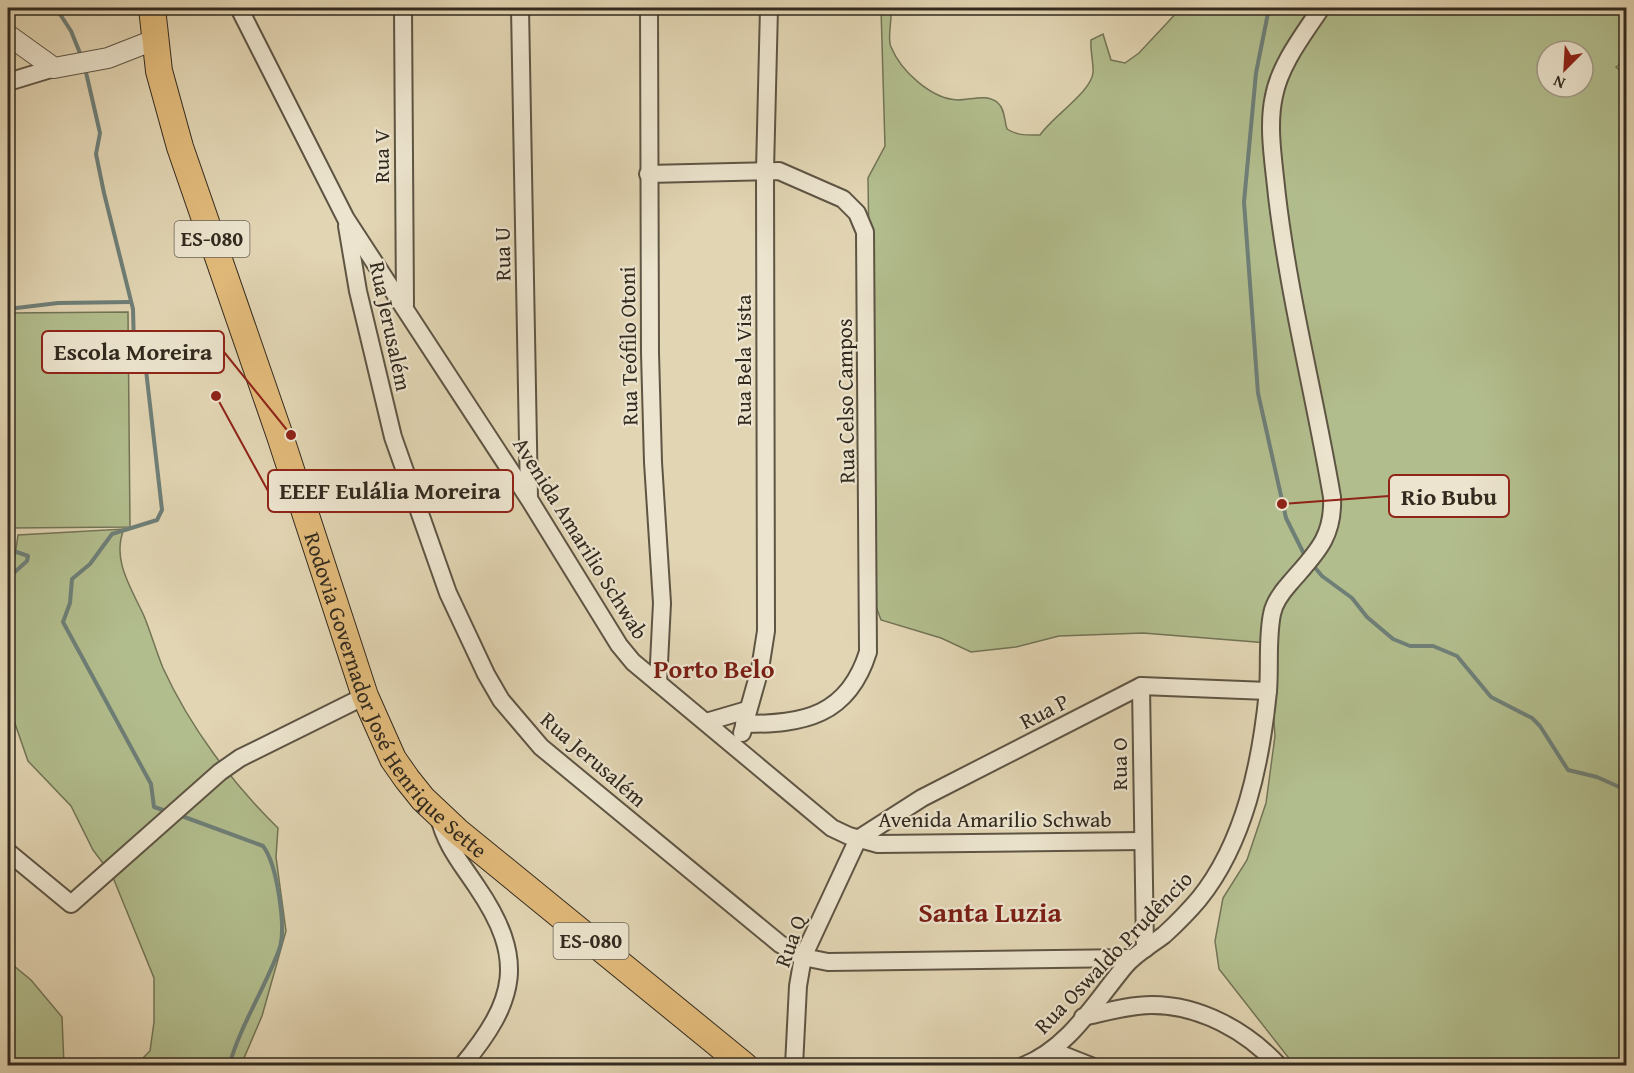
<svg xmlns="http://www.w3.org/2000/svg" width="1634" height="1073" viewBox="0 0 1634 1073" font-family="'Gentium Book Plus',serif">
  <rect width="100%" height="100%" fill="#e2d5b3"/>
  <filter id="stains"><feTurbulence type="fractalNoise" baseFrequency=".00333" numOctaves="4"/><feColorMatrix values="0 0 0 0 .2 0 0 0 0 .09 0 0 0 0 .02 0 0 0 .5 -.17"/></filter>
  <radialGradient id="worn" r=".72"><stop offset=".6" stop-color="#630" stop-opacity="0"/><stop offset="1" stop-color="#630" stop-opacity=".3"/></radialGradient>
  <g fill="#b2bd8d" stroke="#727456" stroke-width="1.5" fill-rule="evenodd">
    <path d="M881 8 891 10C892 21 887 38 891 47 901 71 931 99 958 100 971 100 987 93 998 103 1005 109 1004 120 1007 129 1017 136 1028 135 1040 135 1052 117 1091 92 1093 73 1094 66 1090 50 1091 40L1103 34 1111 60 1125 63 1139 53 1181 8H1626V60L1616 67 1626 76V1065L1295 1066 1219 969 1215 941 1223 898 1247 860 1266 803 1275 736 1268 643 1143 633 1059 636 1016 647 971 652 941 638 881 620 874 601 868 178 885 146ZM1547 51H1583V87H1547Z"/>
    <path d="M128 312 130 527 8 528V313Z"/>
    <path d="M124 529C111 560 132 589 144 616 151 633 156 651 163 668 190 727 232 783 278 828L276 857 286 931 262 1016 241 1065H136L150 1051 154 1022V978L112 875 93 850 71 806 28 761 12 715 14 662 10 590 18 535Z"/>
    <path d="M8 961 31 980 62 1017 64 1065H8Z"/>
  </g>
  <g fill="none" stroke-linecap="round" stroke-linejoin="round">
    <g stroke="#6e7f78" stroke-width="4">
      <path d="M56 8 71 31 82 58"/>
      <path d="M1269 8 1256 73 1244 202 1258 393 1286 518 1305 556"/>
      <path d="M85 68 100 133 96 154 104 193 133 309 134 347 146 370 162 510 157 520 112 534 90 564 72 579 70 603 63 622 151 784 154 807 169 812"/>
      <path d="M8 309 58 303 131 302"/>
      <path d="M8 549 28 556 27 561 8 578"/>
      <path d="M1312 564 1322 576 1352 598 1367 617 1393 639 1410 646H1433L1457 656 1491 697 1532 718 1540 726 1568 770 1597 777 1626 790"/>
      <path d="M179 815 263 846C277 864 287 929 279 950 264 990 241 1024 229 1066"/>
    </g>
    <defs>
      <g id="minor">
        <path d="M239 8 346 219 529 499 619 645 633 662 832 828 849 836 878 844 1142 841"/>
        <path d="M403 8 405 305"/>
        <path d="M520 8 529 498"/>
        <path d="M649 8 650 353 653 462 662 603 658 683"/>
        <path d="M8 82 54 68"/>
        <path d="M648 174 779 171 843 199 857 213 865 232 868 652C848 716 804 724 744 724"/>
        <path d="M347 226 358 291 393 437 448 593 486 674 501 700 541 747 780 944 803 957 828 962 1132 958"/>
        <path d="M1141 686 1145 949"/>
        <path d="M706 722 747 710"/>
        <path d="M742 733 760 669 766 631 765 170 769 8"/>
        <path d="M438 814C446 846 459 860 477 887 526 959 517 1000 462 1066"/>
        <path d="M8 852 71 904 220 772 240 758 365 696"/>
        <path d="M1083 1017C1106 1012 1129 1005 1152 1005 1200 1005 1247 1031 1279 1066"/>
        <path d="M1053 1051 1091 1066"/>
        <path d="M794 1066 798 986 803 957 858 839 922 798 1141 686 1268 691"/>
        <path d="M1023 1066C1069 1048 1095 1002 1125 966 1136 953 1151 945 1164 935 1176 924 1188 912 1199 899 1245 842 1261 762 1268 691 1270 666 1267 639 1272 614 1274 602 1282 592 1290 583 1315 554 1334 538 1332 497 1315 397 1289 297 1277 196 1274 164 1267 127 1274 96 1280 64 1304 34 1321 8"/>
      </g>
      <path id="tertiary" d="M8 35 54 68 108 58 154 40"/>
      <g id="primary">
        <path id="s1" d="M152 8 159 71 180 147 280 436 365 696 393 759 407 779 423 799 457 831 745 1066"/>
      </g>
    </defs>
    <use href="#minor" stroke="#5e5544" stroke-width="20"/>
    <use href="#tertiary" stroke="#5e5544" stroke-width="22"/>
    <use href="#primary" stroke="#322a1f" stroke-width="28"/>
    <use href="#minor" stroke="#ece4ce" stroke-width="16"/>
    <use href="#tertiary" stroke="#ece4ce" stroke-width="20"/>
    <use href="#primary" stroke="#e1ba7a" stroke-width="26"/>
  </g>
  <g text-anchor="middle" stroke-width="4.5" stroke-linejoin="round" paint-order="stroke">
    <g fill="#ece4ce" stroke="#6a6254" stroke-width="1.5">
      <rect x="174.5" y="221" width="75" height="36" rx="4.5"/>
      <rect x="553.5" y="923" width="75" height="36" rx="4.5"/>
    </g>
    <g font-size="21" font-weight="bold" fill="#322a1f">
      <text x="212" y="246">ES-080</text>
      <text x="591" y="948">ES-080</text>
    </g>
    <g font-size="22" fill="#322a1f" stroke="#ece4ce">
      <text transform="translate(381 156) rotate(-90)" y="8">Rua V</text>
      <text transform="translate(502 254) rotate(-91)" y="8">Rua U</text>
      <text transform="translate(391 326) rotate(78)" y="8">Rua Jerusalém</text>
      <text transform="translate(628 346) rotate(-91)" y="8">Rua Teófilo Otoni</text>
      <text transform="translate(743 360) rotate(-90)" y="8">Rua Bela Vista</text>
      <text transform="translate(845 401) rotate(-91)" y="8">Rua Celso Campos</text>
      <text transform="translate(581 538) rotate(58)" y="8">Avenida Amarilio Schwab</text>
      <text dy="8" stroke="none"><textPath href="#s1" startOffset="736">Rodovia Governador José Henrique Sette</textPath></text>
      <text transform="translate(1044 711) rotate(-27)" y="8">Rua P</text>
      <text transform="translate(594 759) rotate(41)" y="8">Rua Jerusalém</text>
      <text transform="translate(1119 764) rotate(-90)" y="8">Rua O</text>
      <text x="995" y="827">Avenida Amarilio Schwab</text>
      <text transform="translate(790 941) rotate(-70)" y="8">Rua Q</text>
      <text transform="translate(1113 952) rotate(-46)" y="8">Rua Oswaldo Prudêncio</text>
    </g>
    <g font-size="26" font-weight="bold" fill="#7a1f14" stroke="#ece4ce">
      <text x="714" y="678">Porto Belo</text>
    </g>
    <g font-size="28" font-weight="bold" fill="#7a1f14" stroke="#ece4ce">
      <text x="990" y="922">Santa Luzia</text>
    </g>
  </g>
  <path fill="none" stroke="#8f2418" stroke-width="2" d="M291 435L224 352M216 396L268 491M1282 504L1389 496"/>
  <g fill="#8f2418" stroke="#ece4ce" stroke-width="2">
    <circle cx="291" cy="435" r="6"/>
    <circle cx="216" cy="396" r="6"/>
    <circle cx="1282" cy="504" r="6"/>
  </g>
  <g fill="#ece4ce" stroke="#8f2418" stroke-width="2">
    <rect x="42" y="331" width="182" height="42" rx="6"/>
    <rect x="268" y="470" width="245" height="42" rx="6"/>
    <rect x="1389" y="475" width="120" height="42" rx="6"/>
  </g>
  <g font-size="24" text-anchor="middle" font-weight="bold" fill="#322a1f">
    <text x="133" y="360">Escola Moreira</text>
    <text x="390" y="499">EEEF Eulália Moreira</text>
    <text x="1449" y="505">Rio Bubu</text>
  </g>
  <rect width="1634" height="1073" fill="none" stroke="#e2d5b3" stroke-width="30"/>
  <rect x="9" y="9" width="1616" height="1055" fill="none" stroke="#322a1f" stroke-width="3"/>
  <rect x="15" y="15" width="1604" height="1043" fill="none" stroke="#322a1f" stroke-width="1.5"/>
  <g transform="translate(1565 69) rotate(204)"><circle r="28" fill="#ece4ce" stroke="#a29a88" stroke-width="1.5"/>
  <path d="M0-4.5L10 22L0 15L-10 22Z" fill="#8f2418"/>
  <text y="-9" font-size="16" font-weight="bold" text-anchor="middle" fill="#322a1f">N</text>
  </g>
  <rect width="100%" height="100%" filter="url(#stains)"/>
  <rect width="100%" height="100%" fill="url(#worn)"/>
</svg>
